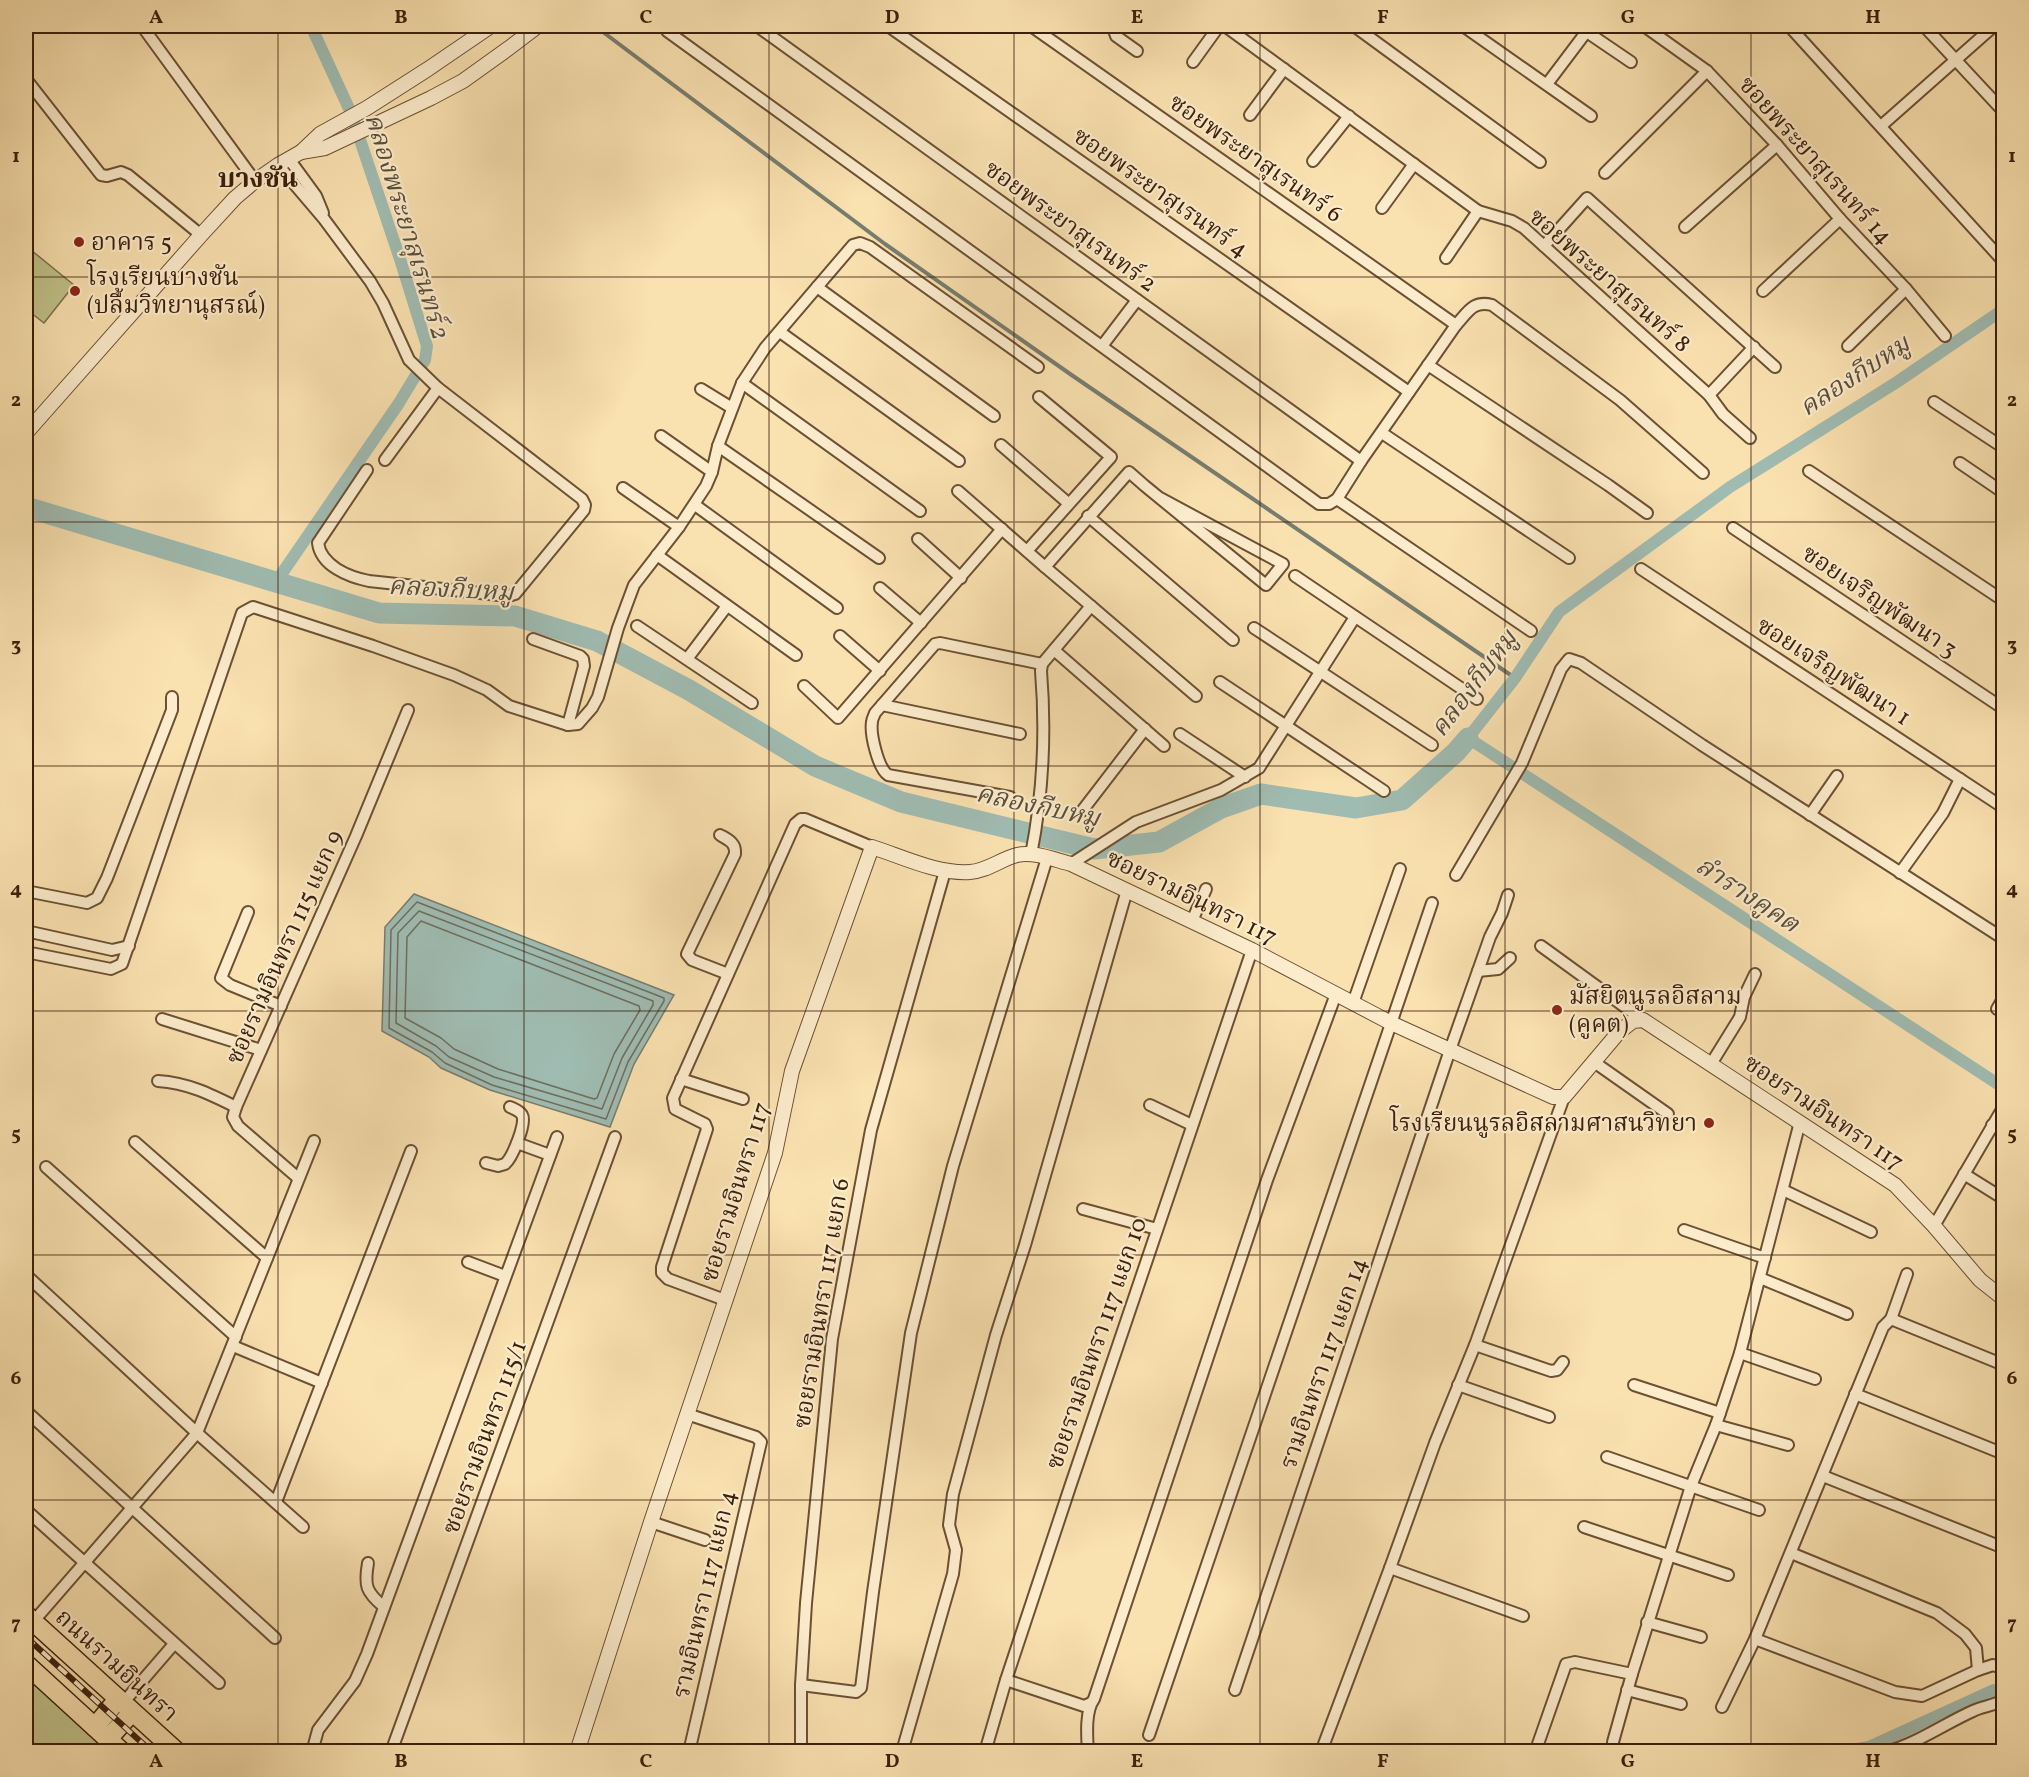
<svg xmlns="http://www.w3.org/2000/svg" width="2029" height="1777" viewBox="0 0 2029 1777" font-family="Vollkorn,'Noto Serif Thai',serif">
  <rect width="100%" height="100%" fill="#fae1b0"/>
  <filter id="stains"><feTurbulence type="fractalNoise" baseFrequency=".00333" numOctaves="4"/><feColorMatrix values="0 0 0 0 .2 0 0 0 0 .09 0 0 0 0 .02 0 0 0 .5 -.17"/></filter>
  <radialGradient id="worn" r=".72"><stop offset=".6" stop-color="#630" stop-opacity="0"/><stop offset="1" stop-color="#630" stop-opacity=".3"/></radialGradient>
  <g fill="#c0c28a" stroke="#7e704a" stroke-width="1.5">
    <path d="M26 246 74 285 44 323 26 309Z"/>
    <path d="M26 1676 110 1751H26Z"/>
  </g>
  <path fill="#9fbcb2" stroke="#777d6f" stroke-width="1.5" d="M414 894 674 995 634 1064 610 1127 490 1090 441 1068 429 1057 382 1031 385 927Z"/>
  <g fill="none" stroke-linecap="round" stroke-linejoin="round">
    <g stroke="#6e6e5e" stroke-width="1.5">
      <path d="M417 902 664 998V1001L628 1062 606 1119 492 1085 445 1063 432 1052 389 1028 391 930Z"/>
      <path d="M419 911 653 1001V1005L622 1058 602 1109 494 1077 449 1057 436 1046 396 1023 398 933Z"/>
      <path d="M421 921 639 1006 640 1010 614 1054 597 1098 594 1099 498 1069 454 1049 441 1038 405 1018 407 937Z"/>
    </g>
    <path stroke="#777d6f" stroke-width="4" d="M595 26 885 244 1073 376 1515 678"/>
    <g stroke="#9fbcb2" stroke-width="12">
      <path d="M2004 309 1897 382 1730 487 1559 612 1515 678 1468 738 2004 1088"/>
      <path d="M276 582 399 403 425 360 427 346 400 259 351 113 311 26"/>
      <path d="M1838 1752 1869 1747 1994 1690"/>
    </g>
    <path stroke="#9fbcb2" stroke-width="21" d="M26 507 379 613 515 616 597 641 689 690 815 766 901 802 1094 849 1159 842 1221 808 1261 794 1356 808 1402 800 1456 752 1468 738"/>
    <defs>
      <g id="minor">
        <path d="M142 26 255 181"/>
        <path d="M665 26 667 31 1319 504H1329L1337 499 1361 461 1456 325C1468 312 1473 300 1492 305L1620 400 1703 473"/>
        <path d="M757 26 1361 461"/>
        <path d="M888 26 1409 392"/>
        <path d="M1031 26 1456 325"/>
        <path d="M1116 26 1114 30 1116 36 1137 51"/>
        <path d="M1225 26 1478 211 1512 221 1524 228 1709 395 1723 414 1750 438"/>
        <path d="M1354 26 1540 162"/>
        <path d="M1463 26 1591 116"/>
        <path d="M1578 26 1631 62"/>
        <path d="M1644 26 1707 71 1777 145 1840 219 1906 289 1945 336"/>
        <path d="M1789 26 2004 262"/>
        <path d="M1924 26 2004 112"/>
        <path d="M1193 62 1219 26"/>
        <path d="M26 79 101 175 107 176 121 172 128 175 201 235"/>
        <path d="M1547 84 1587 31"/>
        <path d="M1250 115 1284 69"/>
        <path d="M1881 126 1994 26"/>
        <path d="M289 159 316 196 323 213"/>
        <path d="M1313 161 1349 116"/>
        <path d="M278 165 324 219 370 281 383 303 409 360 438 388"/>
        <path d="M1605 173 1707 71"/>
        <path d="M1382 208 1414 164"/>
        <path d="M1685 227 1777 145"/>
        <path d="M1544 246 1587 198 1775 367"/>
        <path d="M1446 258 1478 211"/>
        <path d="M817 287 994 416"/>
        <path d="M1763 291 1840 219"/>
        <path d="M780 332 959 461"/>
        <path d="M1102 346 1137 300"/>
        <path d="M1848 346 1906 289"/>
        <path d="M1428 365 1608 485 1647 513"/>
        <path d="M742 383 920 511"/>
        <path d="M701 389 732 408"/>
        <path d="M1709 395 1754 347"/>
        <path d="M1934 402 2004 448"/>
        <path d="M1382 433 1569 558"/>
        <path d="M661 436 712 472"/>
        <path d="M1001 445 1068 503"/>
        <path d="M718 446 879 558"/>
        <path d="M1960 463 2004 493"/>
        <path d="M367 470 318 543C321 566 349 577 369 581L508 596 515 594 584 510 585 505 582 499 438 388 385 460"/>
        <path d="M1809 471 2004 601"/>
        <path d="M623 488 679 527"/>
        <path d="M958 491 1045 567"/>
        <path d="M1337 499 1531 631"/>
        <path d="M695 505 837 608"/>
        <path d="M1088 516 1233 640"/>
        <path d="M1733 528 2004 709"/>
        <path d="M918 539 961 578"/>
        <path d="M1027 551 1111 457 1039 397"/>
        <path d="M657 555 796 655"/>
        <path d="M1641 569 2004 808"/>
        <path d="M1295 576 1477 699"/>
        <path d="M880 588 921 623"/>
        <path d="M1091 606 1196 696"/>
        <path d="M637 626 752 703"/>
        <path d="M1254 628 1432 745"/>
        <path d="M840 636 880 671"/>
        <path d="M533 639 580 656 583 659 584 666 568 725"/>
        <path d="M1054 650 1164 746"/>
        <path d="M687 659 727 606"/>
        <path d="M1220 682 1384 791"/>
        <path d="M804 686 838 718 1002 529"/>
        <path d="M882 705 1020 734"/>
        <path d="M1180 734 1245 777"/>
        <path d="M1010 797 888 775C878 768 870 734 872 722 872 719 874 716 875 713L935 644 940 643 1042 664"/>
        <path d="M1082 811 1145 729"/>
        <path d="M1810 815 1837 776"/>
        <path d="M720 835C729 840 736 843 735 854L687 954 692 960 728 974"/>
        <path d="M1031 855C1043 794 1046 732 1041 671L1042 664 1091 606 1045 567 1129 472 1145 486 1266 585 1283 564 1160 498"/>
        <path d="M1071 864 1136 822 1221 790 1259 768 1355 617"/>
        <path d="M1900 873 1943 813 1960 779"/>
        <path d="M1456 875 1522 763 1561 669 1569 659 1581 663 1702 745 2004 939"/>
        <path d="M26 891 87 903 97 898 107 878 172 710V697"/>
        <path d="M248 912 221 978 230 985 281 1006"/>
        <path d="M1192 921 1206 889"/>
        <path d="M26 931 112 950 129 946"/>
        <path d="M1541 946 1643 1020"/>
        <path d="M26 952 111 969 122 964 242 613 253 607 373 646 454 675 487 690 509 706 568 725 578 724 592 708 598 697 618 628 634 585 679 527 706 486 712 472 718 446 742 383 765 348 853 245 860 243 870 247 1038 367"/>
        <path d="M1478 971 1498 969 1510 958"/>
        <path d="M1353 1003 1400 869"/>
        <path d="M1997 1009 2004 997"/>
        <path d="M162 1019 261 1050"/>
        <path d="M1594 1062 1668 1114"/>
        <path d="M1711 1064 1740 1017 1744 997 1755 974"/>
        <path d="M681 1079 743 1099"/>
        <path d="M158 1081C188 1083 210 1094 236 1107"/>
        <path d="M1150 1105 1192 1125"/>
        <path d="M1992 1125 2004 1132"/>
        <path d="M135 1142 267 1258"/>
        <path d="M517 1143 550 1155"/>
        <path d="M486 1163 498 1166 505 1164C512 1158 527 1123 522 1115 520 1111 514 1109 510 1107"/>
        <path d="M46 1167 236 1337"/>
        <path d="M1964 1174 2004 1199"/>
        <path d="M298 1178 238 1126 233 1117 236 1107 356 836 408 710"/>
        <path d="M1783 1190 1871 1232"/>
        <path d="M1083 1209 1157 1229"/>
        <path d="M1934 1226 2004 1106"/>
        <path d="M1684 1230 1765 1258"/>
        <path d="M468 1262 505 1276"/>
        <path d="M26 1275 197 1433 303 1527"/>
        <path d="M1760 1278 1847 1314"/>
        <path d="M725 1300 668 1279 662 1273V1267L707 1129 705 1124 675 1109 673 1098 795 824 801 819H805L872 847"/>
        <path d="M1891 1319 2004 1365"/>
        <path d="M1475 1345 1551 1371 1557 1370 1563 1362"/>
        <path d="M233 1346 322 1383"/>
        <path d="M1740 1353 1815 1379"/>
        <path d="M1458 1385 1549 1417"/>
        <path d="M1634 1385 1720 1413"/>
        <path d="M1855 1394 2004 1454"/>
        <path d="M26 1411 275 1638"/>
        <path d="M687 1414 756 1437 761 1442 689 1752"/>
        <path d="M1716 1425 1788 1445"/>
        <path d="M1607 1457 1759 1510"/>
        <path d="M1823 1476 2004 1548"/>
        <path d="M276 1502 411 1151"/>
        <path d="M26 1510 219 1683"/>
        <path d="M651 1522 705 1540"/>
        <path d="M1584 1527 1728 1575"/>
        <path d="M1791 1553 1937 1613 1965 1634 1976 1648 1978 1670"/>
        <path d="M368 1563C364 1586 366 1592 384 1607"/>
        <path d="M1390 1568 1523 1616"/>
        <path d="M33 1622 197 1433 314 1141"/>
        <path d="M1647 1622 1701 1637"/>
        <path d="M1755 1639 1895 1692 1922 1696 1978 1670 1993 1665 2004 1669"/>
        <path d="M1006 1680 1084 1706 1091 1703"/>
        <path d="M801 1685 856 1692 861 1688 873 1592 911 1333 953 1166 1047 858"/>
        <path d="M1235 1690 1450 1050 1490 937 1502 913 1508 895"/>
        <path d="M1627 1690 1681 1704"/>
        <path d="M123 1703 174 1644"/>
        <path d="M1722 1707 1755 1639 1883 1327 1891 1319 1907 1274"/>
        <path d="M1149 1735 1432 903"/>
        <path d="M1613 1742 1632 1674"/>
        <path d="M1538 1744 1566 1664 1575 1662 1632 1674 1691 1486 1716 1425 1740 1353 1800 1122"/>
        <path d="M903 1748 953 1574 956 1550 949 1525 953 1494 996 1335 1025 1245 1127 890"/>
        <path d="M312 1752 318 1730 355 1681 367 1654 557 1137"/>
        <path d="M391 1752 615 1137"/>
        <path d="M801 1752V1685L806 1603 832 1339 871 1130 945 871"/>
        <path d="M985 1752 1006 1680 1070 1487 1252 950"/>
        <path d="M1088 1752C1087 1736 1085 1711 1094 1699L1267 1180 1336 994"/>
        <path d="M1321 1752 1390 1568 1435 1443 1475 1345 1564 1097"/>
        <path d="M1886 1752C1918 1743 1944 1724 1973 1711 1983 1706 1995 1706 2004 1699"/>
      </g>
      <g id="tertiary">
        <path d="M301 152 325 148 431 98 463 81 509 48 538 26"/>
        <path d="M26 433 201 235 235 198 255 181 278 165 301 152 320 134 367 108 428 69 491 26"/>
        <path d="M577 1752 651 1522 775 1153 792 1071 872 847C903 857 937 874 970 872 987 871 1001 859 1017 855 1034 851 1055 860 1071 864L1252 950 1391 1023 1553 1097H1564L1619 1032 1633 1021 1643 1020 1895 1185 1934 1226 1980 1280 2004 1299"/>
      </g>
      <g id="trunk">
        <path d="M26 1615 177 1752"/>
        <path d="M26 1664 122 1752"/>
        <path d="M95 1727 118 1699"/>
        <path d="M108 1739 132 1712"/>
      </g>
    </defs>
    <use href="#minor" stroke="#6c5034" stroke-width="14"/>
    <use href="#tertiary" stroke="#6c5034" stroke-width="16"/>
    <use href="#trunk" stroke="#3c1f0b" stroke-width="21"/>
    <use href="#minor" stroke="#fceccc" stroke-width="10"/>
    <use href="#tertiary" stroke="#fceccc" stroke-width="14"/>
    <use href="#trunk" stroke="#fae1b0" stroke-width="18"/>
    <defs>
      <path id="rail" d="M26 1637 152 1752"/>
    </defs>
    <use href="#rail" stroke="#3c1f0b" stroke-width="6"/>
    <use href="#rail" stroke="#fceccc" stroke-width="4" stroke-dasharray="11" stroke-linecap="butt"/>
  </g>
  <path fill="none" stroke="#3c1f0b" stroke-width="1.5" stroke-opacity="0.55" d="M278 26V1752M524 26V1752M769 26V1752M1014 26V1752M1260 26V1752M1505 26V1752M1751 26V1752M26 277H2004M26 522H2004M26 766H2004M26 1011H2004M26 1255H2004M26 1500H2004"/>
  <g fill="#8f2418" stroke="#fceccc" stroke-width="2">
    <circle cx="79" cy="242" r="6"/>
    <circle cx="75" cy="291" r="6"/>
    <circle cx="1557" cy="1010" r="6"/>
    <circle cx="1709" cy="1123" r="6"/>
  </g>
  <g text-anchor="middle" stroke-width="4.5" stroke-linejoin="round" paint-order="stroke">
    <g font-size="24" fill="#3c1f0b" stroke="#fceccc">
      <text transform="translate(1256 158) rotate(35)" y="8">ซอยพระยาสุเรนทร์ 6</text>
      <text transform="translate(1816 160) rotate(48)" y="8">ซอยพระยาสุเรนทร์ 14</text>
      <text transform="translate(1161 192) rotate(35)" y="8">ซอยพระยาสุเรนทร์ 4</text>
      <text transform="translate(1071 226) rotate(36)" y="8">ซอยพระยาสุเรนทร์ 2</text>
      <text transform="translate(1610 280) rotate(41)" y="8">ซอยพระยาสุเรนทร์ 8</text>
      <text transform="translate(1880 601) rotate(34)" y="8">ซอยเจริญพัฒนา 3</text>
      <text transform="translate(1834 671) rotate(33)" y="8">ซอยเจริญพัฒนา 1</text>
      <text transform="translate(1192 897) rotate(26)" y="8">ซอยรามอินทรา 117</text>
      <text transform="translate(284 947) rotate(-66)" y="8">ซอยรามอินทรา 115 แยก 9</text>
      <text transform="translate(1824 1112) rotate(34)" y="8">ซอยรามอินทรา 117</text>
      <text transform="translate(735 1192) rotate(-73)" y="8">ซอยรามอินทรา 117</text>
      <text transform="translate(821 1303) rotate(-81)" y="8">ซอยรามอินทรา 117 แยก 6</text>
      <text transform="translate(1096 1343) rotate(-71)" y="8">ซอยรามอินทรา 117 แยก 10</text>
      <text transform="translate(1323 1363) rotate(-71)" y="8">รามอินทรา 117 แยก 14</text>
      <text transform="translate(484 1437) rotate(-70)" y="8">ซอยรามอินทรา 115/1</text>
      <text transform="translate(704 1594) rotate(-77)" y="8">รามอินทรา 117 แยก 4</text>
      <text transform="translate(117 1665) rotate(42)" y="8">ถนนรามอินทรา</text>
    </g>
    <g font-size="24" fill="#3c1f0b" stroke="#fceccc" text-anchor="start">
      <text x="91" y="250">อาคาร 5</text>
      <text x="87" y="285">โรงเรียนบางชัน<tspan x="87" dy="28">(ปลื้มวิทยานุสรณ์)</tspan></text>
      <text x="1569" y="1004">มัสยิตนูรลอิสลาม<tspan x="1569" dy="28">(คูคต)</tspan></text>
      <text x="1697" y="1131" text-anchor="end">โรงเรียนนูรลอิสลามศาสนวิทยา</text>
    </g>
    <g font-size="26" font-style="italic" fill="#5a4e3d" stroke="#fceccc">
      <text transform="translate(408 226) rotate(73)" y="9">คลองพระยาสุเรนทร์ 2</text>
      <text transform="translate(1854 375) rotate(-33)" y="9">คลองกีบหมู</text>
      <text transform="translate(451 588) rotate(3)" y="9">คลองกีบหมู</text>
      <text transform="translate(1473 683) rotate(-53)" y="9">คลองกีบหมู</text>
      <text transform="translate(1038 805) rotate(12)" y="9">คลองกีบหมู</text>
      <text transform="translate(1748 894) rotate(33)" y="9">ลำรางคูคต</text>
    </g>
    <g font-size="27" font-weight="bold" fill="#3c1f0b" stroke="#fceccc">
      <text x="258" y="187">บางชัน</text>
    </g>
  </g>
  <rect width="2029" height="1777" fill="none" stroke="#fae1b0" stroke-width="66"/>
  <rect x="33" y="33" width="1963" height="1711" fill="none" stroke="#3c1f0b" stroke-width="2"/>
  <g font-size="20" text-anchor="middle" font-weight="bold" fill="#3c1f0b">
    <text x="156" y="23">A</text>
    <text x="401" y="23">B</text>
    <text x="646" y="23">C</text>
    <text x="892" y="23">D</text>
    <text x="1137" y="23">E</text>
    <text x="1383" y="23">F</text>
    <text x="1628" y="23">G</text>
    <text x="1873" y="23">H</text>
    <text x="16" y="162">1</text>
    <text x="2012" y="162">1</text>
    <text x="16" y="406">2</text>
    <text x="2012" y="406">2</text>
    <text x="16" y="651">3</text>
    <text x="2012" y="651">3</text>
    <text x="16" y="895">4</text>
    <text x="2012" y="895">4</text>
    <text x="16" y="1140">5</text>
    <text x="2012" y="1140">5</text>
    <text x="16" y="1384">6</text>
    <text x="2012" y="1384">6</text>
    <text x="16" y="1629">7</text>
    <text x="2012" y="1629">7</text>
    <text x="156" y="1767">A</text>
    <text x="401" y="1767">B</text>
    <text x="646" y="1767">C</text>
    <text x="892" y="1767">D</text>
    <text x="1137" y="1767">E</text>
    <text x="1383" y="1767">F</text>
    <text x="1628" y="1767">G</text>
    <text x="1873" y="1767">H</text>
  </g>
  <rect width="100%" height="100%" filter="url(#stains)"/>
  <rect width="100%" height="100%" fill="url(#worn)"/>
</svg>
